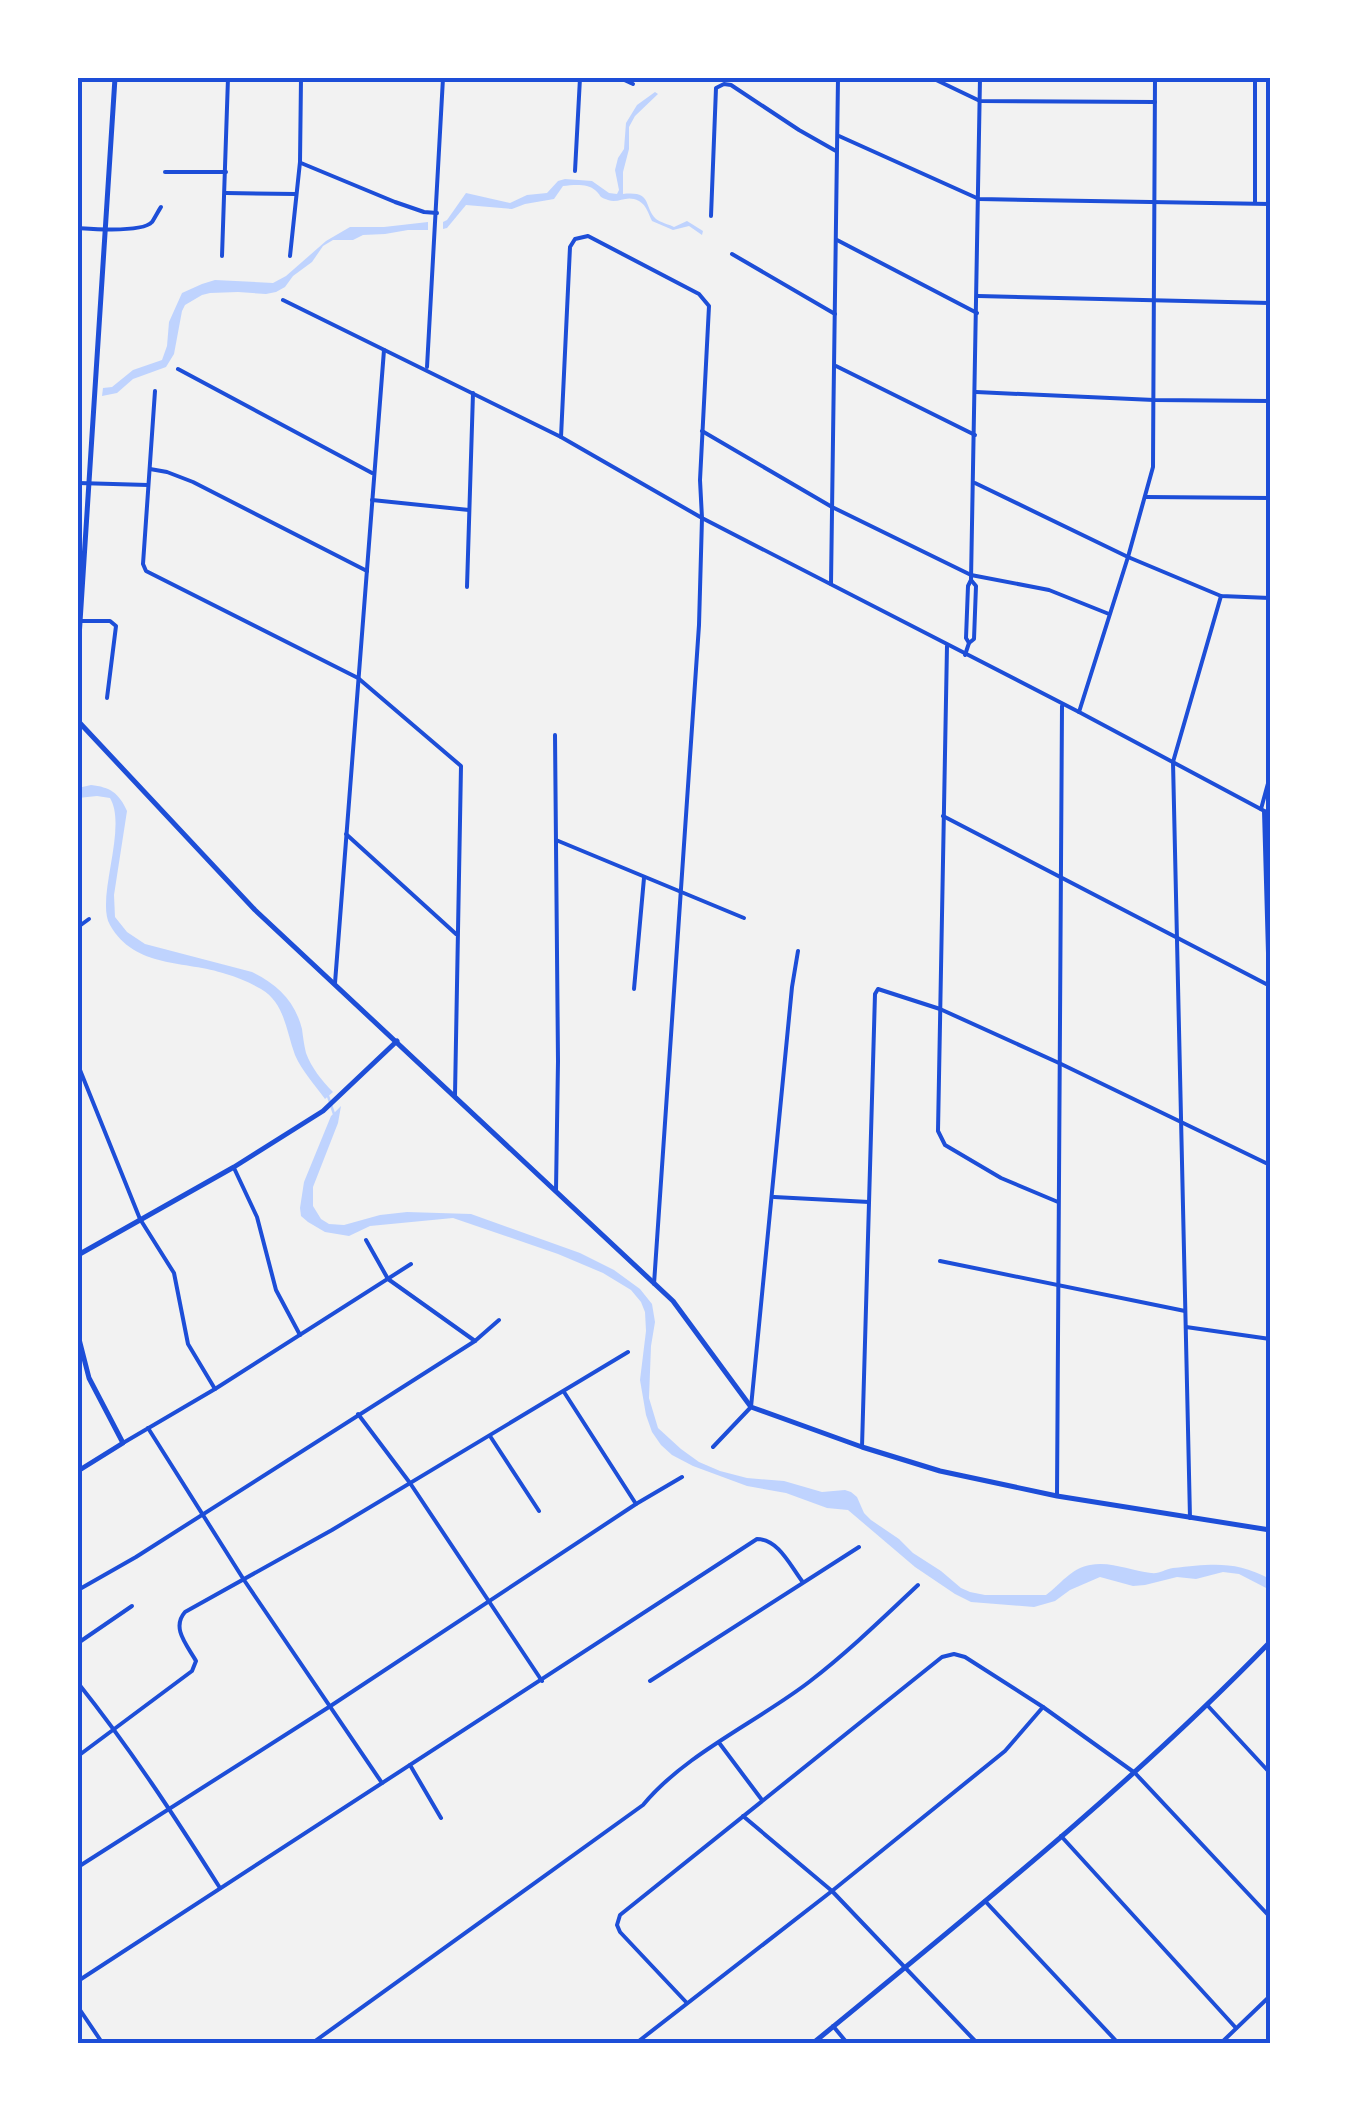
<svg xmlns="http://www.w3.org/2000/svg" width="1348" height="2121" viewBox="0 0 1348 2121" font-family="'Fira Sans',sans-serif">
  <rect width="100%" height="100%" fill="#f2f2f2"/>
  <g fill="#bfd3fe">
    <path d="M655 92 658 94 635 116 629 127V149L623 172V194C653 191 643 206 656 219 659 222 671 225 674 227L687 221 703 231 702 235 689 226 673 230 652 221C648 213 647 206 639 201 626 194 619 204 608 200 597 196 603 197 595 190 587 183 573 185 563 186L554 199 525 204 512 209 466 205 447 228 443 229V222L447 220 466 193 510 203 527 195 547 193 558 181 565 179 592 181 609 193 617 194 619 190 615 170 618 158 624 149 626 123 637 105Z"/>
    <path d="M428 222V230H408L385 234 363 235 353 240H333L323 246 312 262 293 276 285 287 276 292 266 294 238 292 210 293 202 295 185 305 182 311 174 354 166 367 133 379 117 393 102 396 103 388 112 387 133 370 162 360 167 346 169 322 182 293 202 284 215 280 273 283 286 276 326 241 350 227H384Z"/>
    <path d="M91 785C110 787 119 793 127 811L114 895 115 917 127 932 145 944 252 972C277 984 295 1001 302 1029 303 1037 304 1045 306 1053 311 1067 322 1081 333 1092L325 1099C315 1085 302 1071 295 1055 286 1031 285 1003 261 989 251 983 237 977 226 974 185 960 135 969 110 925 95 899 128 828 110 798L97 796 78 798V788Z"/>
    <path d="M341 1106 338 1123 313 1187V1206L321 1219 329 1224 344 1225 380 1215 407 1212 471 1214 580 1253 614 1270 640 1289 652 1304 655 1322 651 1346 649 1398 658 1428 681 1449 699 1462 720 1471 747 1478 784 1481 822 1492 845 1490 851 1492 857 1497 864 1513 871 1520 899 1539 913 1553 941 1571 961 1588 970 1592 985 1595H1046C1060 1585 1071 1568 1090 1565 1112 1561 1130 1571 1151 1573 1160 1574 1165 1569 1173 1568 1211 1564 1235 1560 1270 1579V1590L1239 1574 1223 1572 1196 1579 1177 1577 1145 1585 1133 1586 1100 1577 1070 1590 1055 1601 1034 1607 971 1602 955 1594 915 1567 848 1510 827 1508 786 1493 747 1486 693 1466 672 1455 661 1445 652 1432 646 1415 640 1380 646 1331 645 1312 641 1302 631 1290 603 1273 558 1254 453 1218 370 1226 349 1236 325 1232 308 1222 301 1216 300 1208 304 1182 331 1116Z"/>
  </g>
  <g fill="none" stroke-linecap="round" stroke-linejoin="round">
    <path stroke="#bfd3fe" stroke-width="2.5" d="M327 1093 334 1114"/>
    <g stroke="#1d4ed8" stroke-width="4">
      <path d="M225 78 300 79"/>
      <path d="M620 78 633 84"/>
      <path d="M932 78 980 101 1155 102"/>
      <path d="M839 136 979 199 1270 204"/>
      <path d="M301 163 395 202 424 212 437 213"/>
      <path d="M575 171 580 78"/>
      <path d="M165 172H226"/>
      <path d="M226 193 296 194"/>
      <path d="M1255 203V78"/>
      <path d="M711 216 716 88 724 84 731 85 799 130 836 151"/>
      <path d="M78 228C93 229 142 233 152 222 153 221 160 208 161 207"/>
      <path d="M837 240 977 313"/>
      <path d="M732 254 835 314"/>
      <path d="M222 256 228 78"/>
      <path d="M290 256 300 162 301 78"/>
      <path d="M978 296 1270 303"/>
      <path d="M283 300 561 437 702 518 1079 712 1270 814"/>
      <path d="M836 366 975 435"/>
      <path d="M427 367 443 78"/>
      <path d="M178 369 372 473"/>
      <path d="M155 391 143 564 146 571 358 678 461 766 455 1095"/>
      <path d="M976 392 1154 400 1270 401"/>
      <path d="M702 431 832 507 971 575 1049 590 1109 614"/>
      <path d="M561 437 570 247 575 239 588 236 699 294 709 306 700 480 702 518 699 625 654 1284"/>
      <path d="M150 469 167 472 193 482 367 571"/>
      <path d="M78 483 148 485"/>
      <path d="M975 483 1128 557 1221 596 1270 598"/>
      <path d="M1146 497 1270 498"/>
      <path d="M372 500 469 510"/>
      <path d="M831 584 838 78"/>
      <path d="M467 587 473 393"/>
      <path d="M80 621H110L116 626 107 698"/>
      <path d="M969 643 966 638 968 586 971 580 980 78"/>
      <path d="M947 646 938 1131 945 1145 1001 1178 1058 1202"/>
      <path d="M965 655 969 643 974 639 976 586 971 580"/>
      <path d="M1079 712 1128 557 1153 467 1155 78"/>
      <path d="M555 735 558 1061 556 1190"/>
      <path d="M1261 809 1270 776"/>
      <path d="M1264 811 1270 1024"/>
      <path d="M943 816 1270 986"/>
      <path d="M346 834 456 934"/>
      <path d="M556 840 744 918"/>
      <path d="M78 927 89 919"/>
      <path d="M335 983 384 350"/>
      <path d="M634 989 644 878"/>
      <path d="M78 1065 140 1219 174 1273 188 1344 215 1389"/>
      <path d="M234 1168 257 1217 276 1290 300 1335"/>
      <path d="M774 1197 869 1202"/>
      <path d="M366 1240 388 1279 475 1341"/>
      <path d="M940 1261 1185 1311"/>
      <path d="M1186 1327 1270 1339"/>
      <path d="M564 1392 636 1504"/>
      <path d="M358 1414 410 1483 542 1681"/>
      <path d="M148 1428 244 1580 382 1783"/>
      <path d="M490 1436 539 1511"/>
      <path d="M123 1443 215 1389 411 1264"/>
      <path d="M713 1447 751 1407 792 987 798 951"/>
      <path d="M862 1447 875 994 878 989 940 1009 1059 1063 1270 1165"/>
      <path d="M1057 1496 1062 706"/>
      <path d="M1190 1518 1173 762 1221 596"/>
      <path d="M78 1590 136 1557 475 1341 499 1320"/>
      <path d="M78 1643 132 1606"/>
      <path d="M650 1681 859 1547"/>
      <path d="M78 1683C130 1748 175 1817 220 1888"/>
      <path d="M1208 1706 1270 1773"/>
      <path d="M720 1744 762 1800"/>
      <path d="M78 1756 192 1671 196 1661C187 1645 171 1628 185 1612L332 1530 628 1352"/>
      <path d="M410 1765 441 1818"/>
      <path d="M743 1816 832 1891 978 2044"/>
      <path d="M1061 1836 1236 2028"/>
      <path d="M78 1867 329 1707 636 1504 682 1477"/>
      <path d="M985 1901 1119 2044"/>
      <path d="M78 1981 757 1539C778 1539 790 1565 802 1581"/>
      <path d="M686 2002 620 1932 617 1925 620 1915 942 1657 954 1654 965 1657 1043 1707 1135 1773 1270 1917"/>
      <path d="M78 2007 103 2044"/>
      <path d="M833 2026 848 2044"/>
      <path d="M311 2044 643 1805C685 1754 757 1722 809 1682 848 1652 883 1618 918 1585"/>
      <path d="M635 2044 832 1891 1005 1751 1043 1707"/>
      <path d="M1220 2044 1270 1996"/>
    </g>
    <g stroke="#1d4ed8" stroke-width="5">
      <path d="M78 653 115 78"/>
      <path d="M78 721 255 910 673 1301 751 1407 862 1447 940 1471 1057 1496 1270 1530"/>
      <path d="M78 1255 234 1167 323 1111 397 1041"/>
      <path d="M78 1335 89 1378 123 1443 78 1471"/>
      <path d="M812 2044C969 1915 1129 1787 1270 1642"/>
    </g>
  </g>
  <rect width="1348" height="2121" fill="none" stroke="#ffffff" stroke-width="160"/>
  <rect x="80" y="80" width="1188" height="1961" fill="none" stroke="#1d4ed8" stroke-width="4"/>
</svg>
